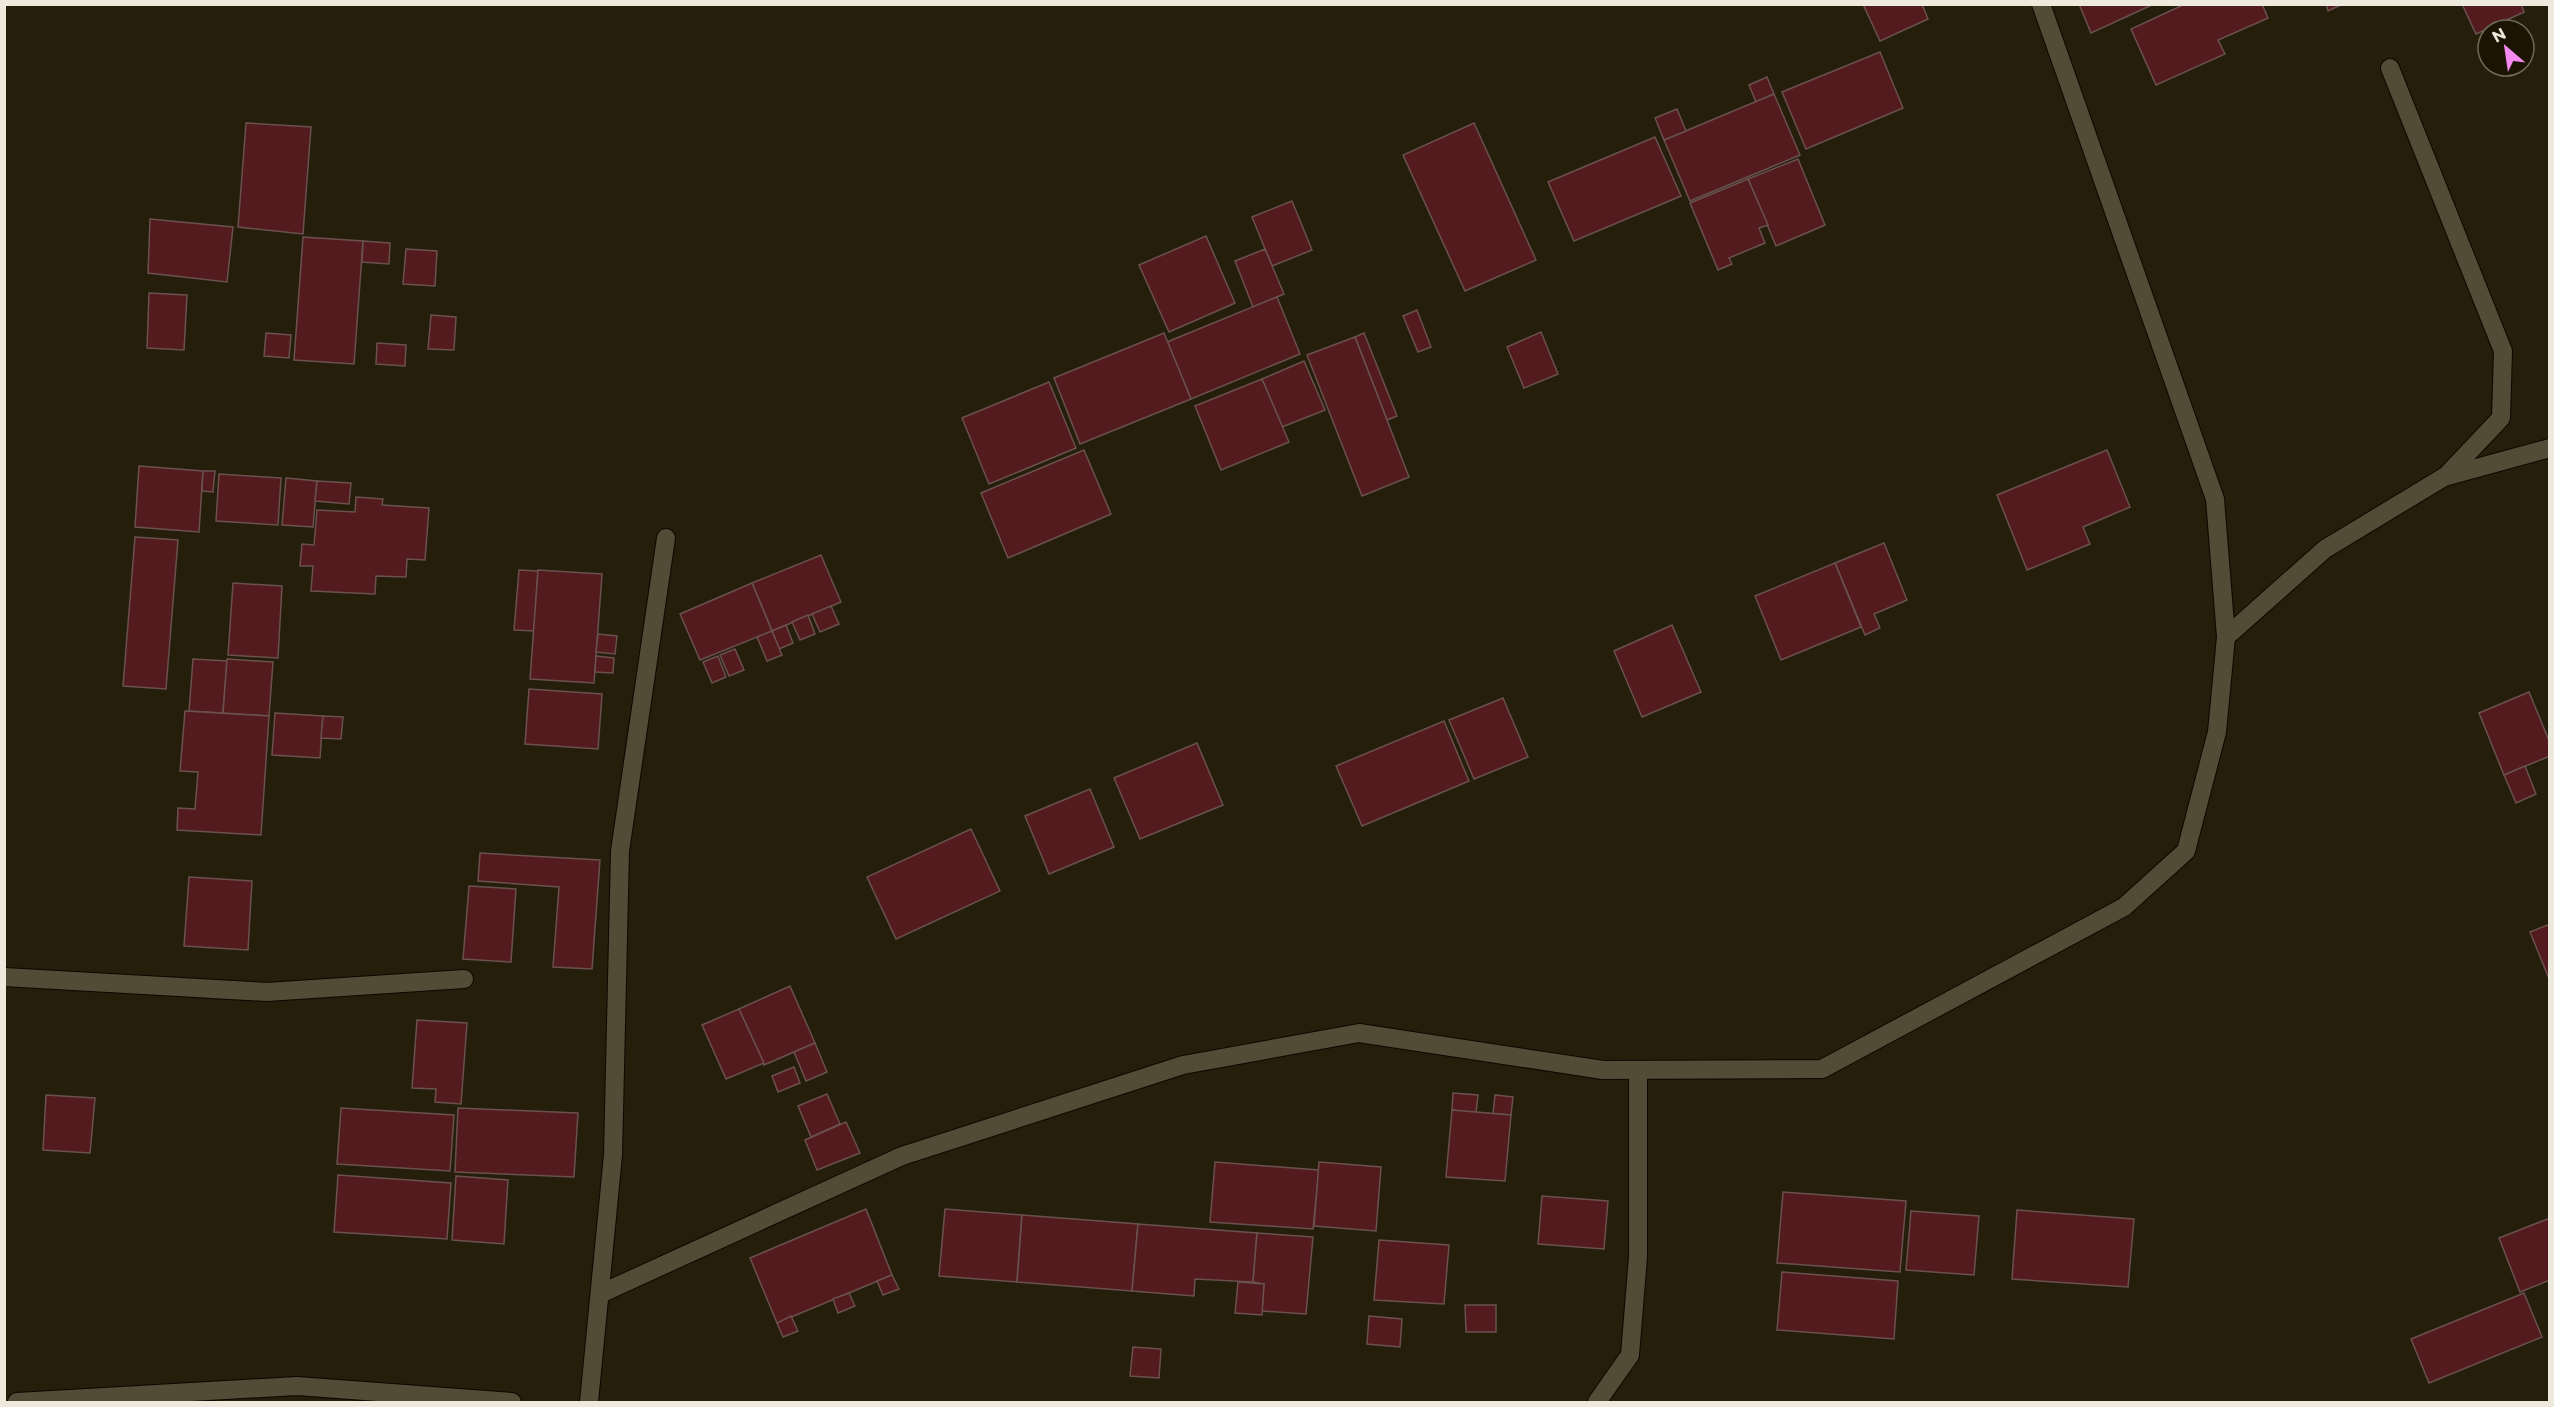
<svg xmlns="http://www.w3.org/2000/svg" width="2554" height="1407" viewBox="0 0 2554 1407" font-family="Montserrat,sans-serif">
  <rect width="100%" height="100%" fill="#241e0a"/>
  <g fill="#531b1d" stroke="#6a5150" stroke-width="1.5">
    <path d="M1863 4H1922L1928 19 1880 41Z"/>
    <path d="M2079 4H2154L2091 33Z"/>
    <path d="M2185 4H2262L2268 18 2218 40 2225 54 2156 85 2131 29Z"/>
    <path d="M2326 4H2343L2328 11Z"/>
    <path d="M2462 4H2521L2524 12 2476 34Z"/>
    <path d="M1880 52 1903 108 1806 149 1782 92Z"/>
    <path d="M1767 77 1774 94 1756 102 1749 85Z"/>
    <path d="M1774 94 1800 155 1690 201 1664 140Z"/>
    <path d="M1677 109 1686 131 1664 140 1655 118Z"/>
    <path d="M246 123 311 127 303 234 238 227Z"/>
    <path d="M1474 123 1536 260 1465 291 1403 155Z"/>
    <path d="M1655 137 1681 196 1574 241 1548 182Z"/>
    <path d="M1798 159 1825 225 1776 246 1748 179Z"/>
    <path d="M1748 179 1768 225 1759 228 1765 243 1729 258 1732 264 1718 270 1690 203Z"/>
    <path d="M1292 201 1312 250 1272 266 1252 217Z"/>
    <path d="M150 219 233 227 227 282 148 273Z"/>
    <path d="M1206 236 1235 303 1169 332 1139 265Z"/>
    <path d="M303 237 363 241 354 364 294 360Z"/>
    <path d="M363 241 390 243 389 264 362 262Z"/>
    <path d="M406 249 437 251 435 286 403 284Z"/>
    <path d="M1265 249 1284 294 1253 307 1235 261Z"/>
    <path d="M149 293 187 295 184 350 147 348Z"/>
    <path d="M1277 297 1300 354 1191 399 1167 342Z"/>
    <path d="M1417 310 1431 347 1418 352 1403 316Z"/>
    <path d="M431 315 456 317 454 350 428 349Z"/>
    <path d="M1541 332 1558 374 1524 388 1507 347Z"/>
    <path d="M266 333 291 335 289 358 264 356Z"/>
    <path d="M1164 333 1191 399 1080 444 1054 378Z"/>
    <path d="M1364 333 1397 416 1387 420 1355 337Z"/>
    <path d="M1355 337 1409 477 1362 496 1307 355Z"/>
    <path d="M377 343 406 345 405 366 376 364Z"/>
    <path d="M1304 361 1325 410 1282 427 1262 379Z"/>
    <path d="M1262 379 1289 442 1221 470 1195 406Z"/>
    <path d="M1049 382 1076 448 989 484 962 418Z"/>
    <path d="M1084 450 1111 514 1008 558 981 493Z"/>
    <path d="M2107 450 2130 507 2083 527 2090 544 2027 570 1997 495Z"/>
    <path d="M139 466 203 471 199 532 135 527Z"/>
    <path d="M203 471H215L213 492 202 491Z"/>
    <path d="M219 474 281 478 278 525 216 521Z"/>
    <path d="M286 478 317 481 313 527 282 525Z"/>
    <path d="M317 481 351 483 349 504 315 501Z"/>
    <path d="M356 497 383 499 382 505 429 508 425 560 407 559 406 577 376 576 375 594 311 591 313 566H300L302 544 314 545 317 510 355 512Z"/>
    <path d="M135 537 178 540 166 689 123 686Z"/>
    <path d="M1884 543 1907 600 1874 614 1880 628 1865 635 1835 563Z"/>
    <path d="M821 555 841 602 772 631 752 583Z"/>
    <path d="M1835 563 1861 627 1781 660 1755 596Z"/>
    <path d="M519 570 538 571 534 631 514 630Z"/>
    <path d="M538 570 602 574 594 683 530 679Z"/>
    <path d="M233 583 282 586 278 658 228 655Z"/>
    <path d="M752 583 772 631 700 660 680 614Z"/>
    <path d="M831 606 839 624 820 632 812 614Z"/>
    <path d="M808 615 815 634 800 640 792 622Z"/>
    <path d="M786 625 793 643 779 649 772 631Z"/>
    <path d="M1672 625 1701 692 1642 717 1614 651Z"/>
    <path d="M772 631 782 655 767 661 757 637Z"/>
    <path d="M598 634 617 636 615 654 596 652Z"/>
    <path d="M735 649 744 670 729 676 720 655Z"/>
    <path d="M596 656 614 658 613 673 595 672Z"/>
    <path d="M718 656 726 677 712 683 703 662Z"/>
    <path d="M193 659 227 661 223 713 189 711Z"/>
    <path d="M227 659 273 662 269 716 223 713Z"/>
    <path d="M529 689 602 694 598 749 525 744Z"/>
    <path d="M2529 692 2550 743V756L2504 775 2479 713Z"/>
    <path d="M1503 698 1528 757 1474 779 1449 720Z"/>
    <path d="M185 711 269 716 261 835 177 830 178 808 195 809 198 772 180 771Z"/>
    <path d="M275 713 323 716 320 758 272 755Z"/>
    <path d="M323 716 343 717 341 739 321 738Z"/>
    <path d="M1444 721 1469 781 1362 826 1336 766Z"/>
    <path d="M1197 743 1223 805 1140 839 1114 778Z"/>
    <path d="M2525 766 2536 794 2516 803 2504 775Z"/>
    <path d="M1090 789 1114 847 1049 874 1025 816Z"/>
    <path d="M971 829 1000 891 896 939 867 877Z"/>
    <path d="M480 853 600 860 592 969 553 967 559 887 478 881Z"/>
    <path d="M189 877 252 881 248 950 184 946Z"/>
    <path d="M469 886 516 889 511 962 463 959Z"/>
    <path d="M2550 924V981L2530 932Z"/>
    <path d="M790 986 815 1043 764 1065 739 1009Z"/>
    <path d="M739 1009 764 1063 726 1079 702 1025Z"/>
    <path d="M417 1020 467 1023 461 1104 435 1102 436 1089 412 1088Z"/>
    <path d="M815 1043 827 1072 806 1081 794 1052Z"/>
    <path d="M794 1067 800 1083 778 1092 772 1076Z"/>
    <path d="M1453 1093 1478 1095 1476 1113 1452 1110Z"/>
    <path d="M827 1094 840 1124 811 1137 798 1106Z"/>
    <path d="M46 1095 95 1098 90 1153 43 1150Z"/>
    <path d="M1495 1095 1513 1097 1511 1115 1493 1114Z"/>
    <path d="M341 1108 454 1115 450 1171 337 1164Z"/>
    <path d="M458 1108 578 1113 574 1177 455 1172Z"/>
    <path d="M1452 1110 1511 1115 1505 1181 1446 1177Z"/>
    <path d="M846 1122 860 1153 817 1170 805 1140Z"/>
    <path d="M1215 1162 1319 1170 1313 1229 1210 1222Z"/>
    <path d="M1319 1162 1381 1167 1376 1231 1314 1226Z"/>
    <path d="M338 1175 451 1183 447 1239 334 1232Z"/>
    <path d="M456 1176 508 1180 504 1244 452 1240Z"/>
    <path d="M1783 1192 1906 1201 1900 1272 1777 1263Z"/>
    <path d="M1542 1196 1608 1201 1604 1249 1538 1244Z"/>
    <path d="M866 1209 892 1275 777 1323 750 1258Z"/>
    <path d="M945 1209 1022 1215 1017 1282 939 1276Z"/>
    <path d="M2017 1210 2134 1219 2128 1287 2012 1279Z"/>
    <path d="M1911 1211 1979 1216 1974 1275 1906 1270Z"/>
    <path d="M1022 1215 1138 1224 1132 1291 1017 1282Z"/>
    <path d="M2550 1218V1280L2520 1292 2499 1238Z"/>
    <path d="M1138 1224 1257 1233 1253 1282 1195 1279 1194 1296 1132 1291Z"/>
    <path d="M1257 1233 1313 1237 1306 1314 1262 1311 1264 1284 1253 1282Z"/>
    <path d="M1379 1240 1449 1245 1444 1304 1374 1300Z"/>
    <path d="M1782 1272 1898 1281 1894 1339 1777 1330Z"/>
    <path d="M892 1275 899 1289 883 1295 877 1281Z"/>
    <path d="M1238 1282 1264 1284 1262 1315 1235 1313Z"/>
    <path d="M849 1293 855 1306 838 1313 833 1299Z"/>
    <path d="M2524 1293 2542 1337 2429 1383 2411 1339Z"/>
    <path d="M1465 1305H1496V1332H1466Z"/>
    <path d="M791 1316 798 1331 783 1337 777 1323Z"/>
    <path d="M1369 1316 1402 1319 1400 1347 1367 1344Z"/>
    <path d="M1133 1347 1161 1349 1159 1378 1130 1376Z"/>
  </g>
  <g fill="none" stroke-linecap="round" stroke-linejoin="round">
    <defs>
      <g id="minor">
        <path d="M2041 4 2215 499 2226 637"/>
        <path d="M2390 68 2503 351 2501 418 2446 476"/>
        <path d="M4 977 267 992 464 979"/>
        <path d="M600 1294 902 1156 1183 1065 1359 1033 1603 1070 1822 1069 2124 907 2186 851 2217 732 2226 637 2325 549 2444 477 2550 448"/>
        <path d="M17 1402 297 1386 512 1402"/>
        <path d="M589 1402 613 1155 620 851 666 538"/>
        <path d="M1597 1402 1630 1355 1638 1257V1070"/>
      </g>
    </defs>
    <use href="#minor" stroke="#0d0800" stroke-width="20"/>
    <use href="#minor" stroke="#524b36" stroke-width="18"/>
  </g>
  <rect width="2554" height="1407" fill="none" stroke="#ede9dd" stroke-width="12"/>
  <g transform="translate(2506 48) rotate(331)"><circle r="28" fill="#1b1403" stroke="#6f695a" stroke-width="1.5"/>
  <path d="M0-4.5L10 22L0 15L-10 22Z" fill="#f489f0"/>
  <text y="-9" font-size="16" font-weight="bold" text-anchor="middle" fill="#ede9dd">N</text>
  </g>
</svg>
